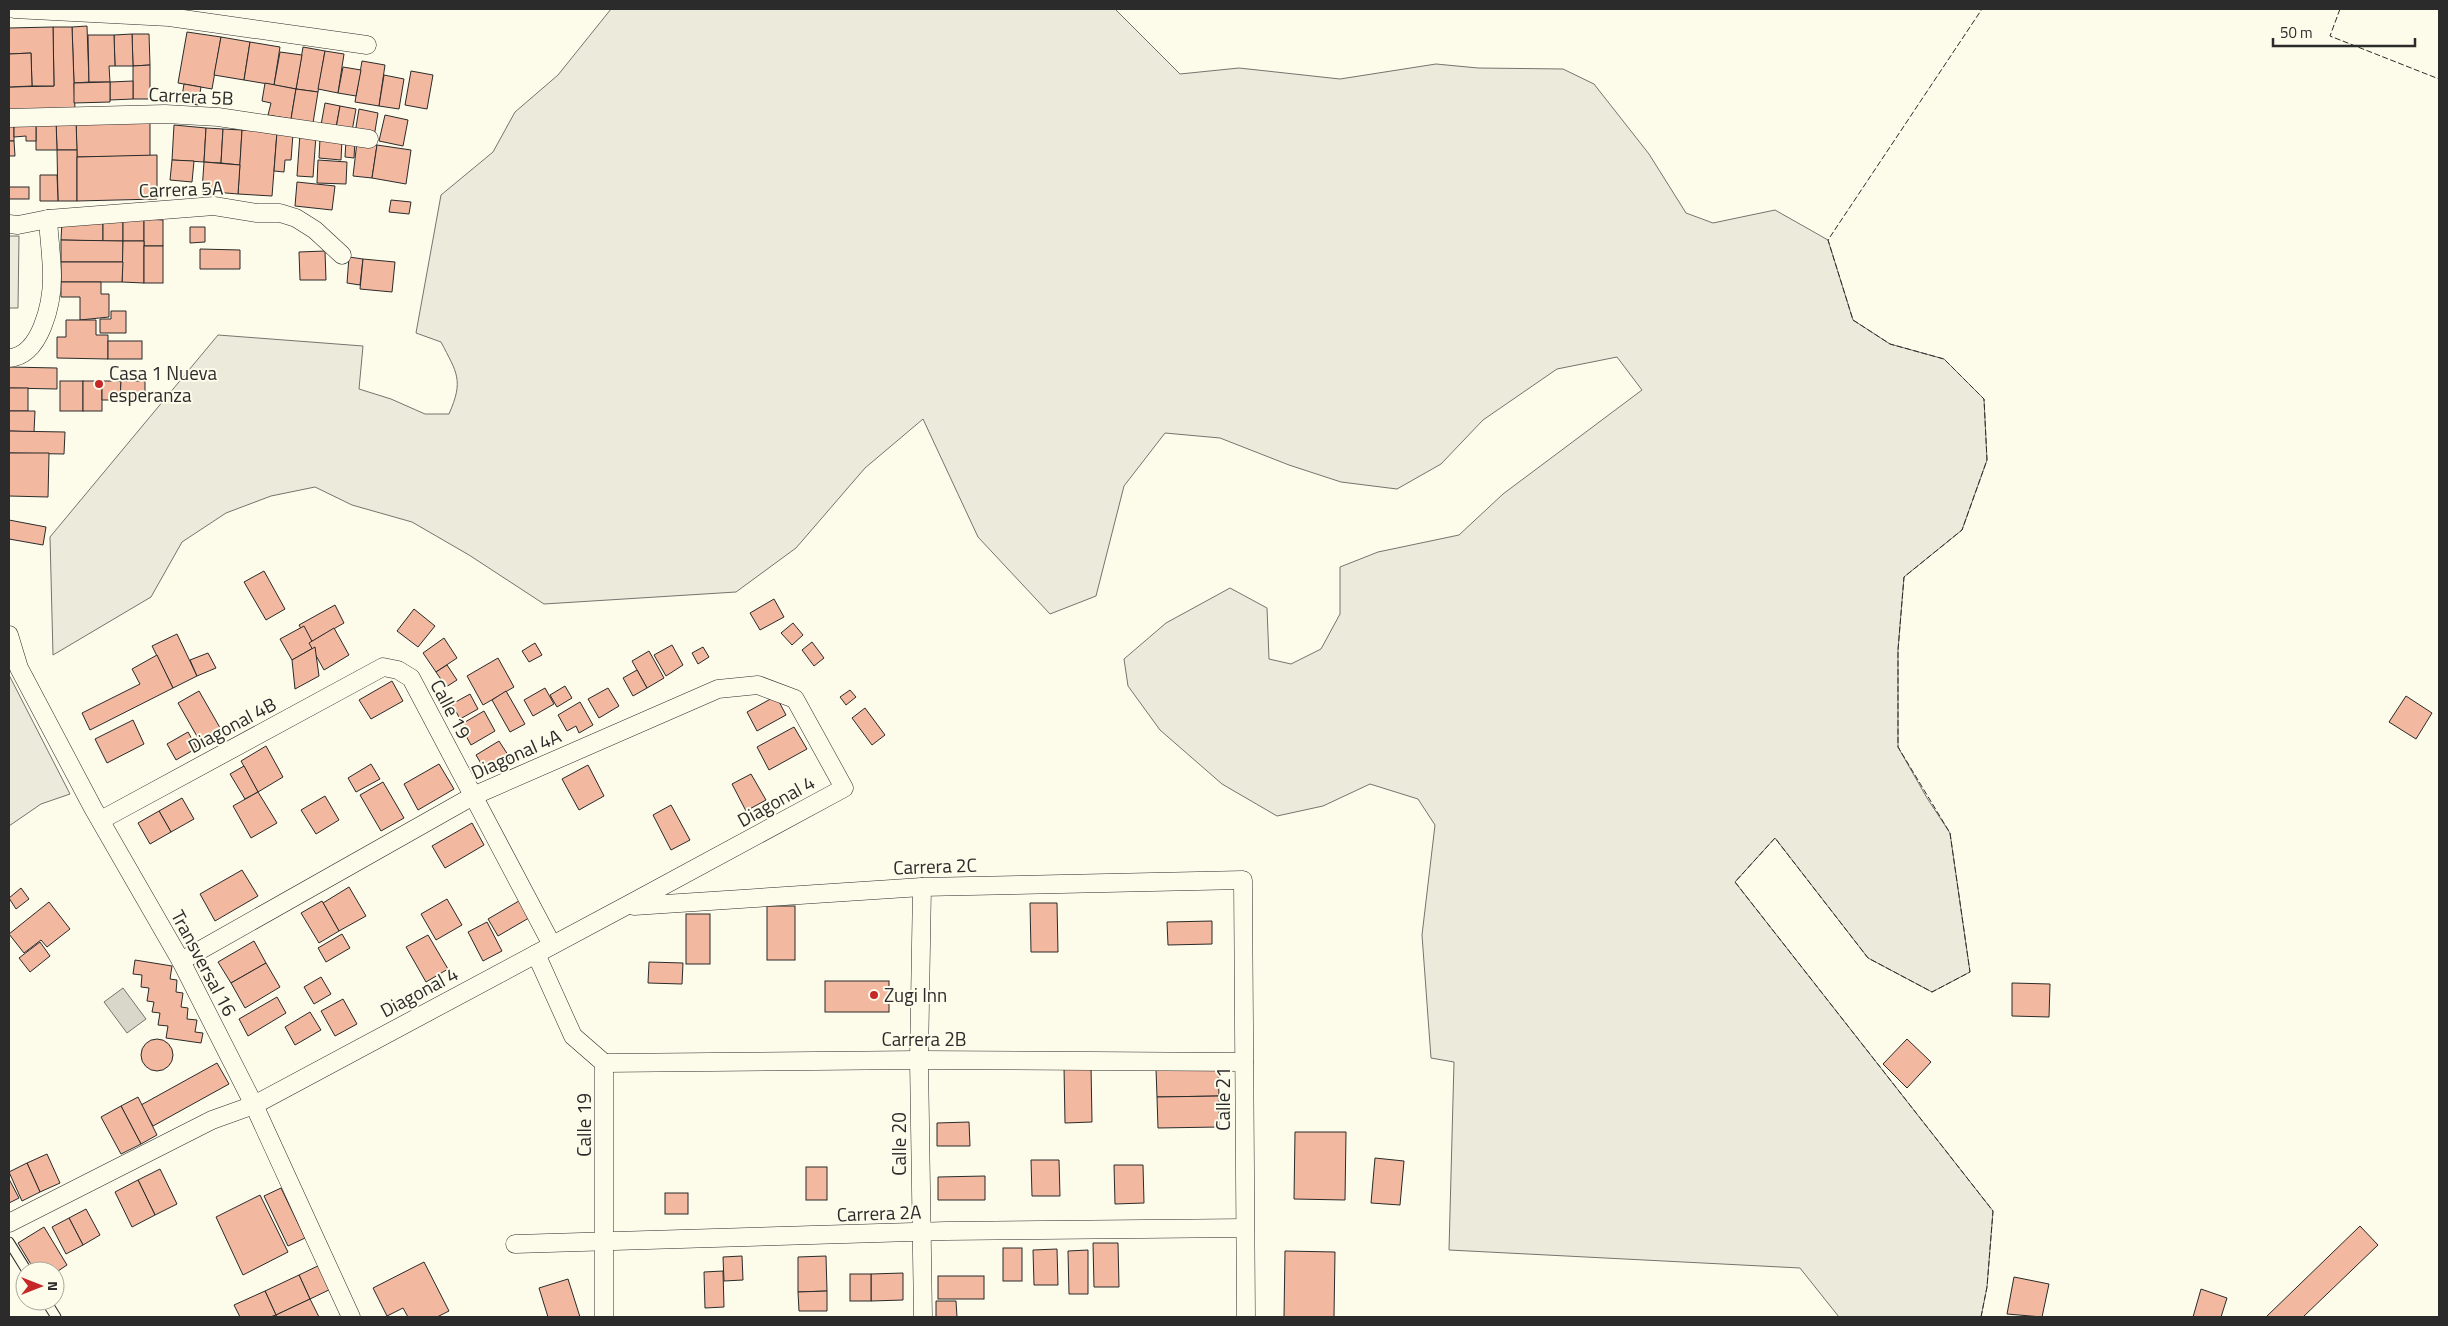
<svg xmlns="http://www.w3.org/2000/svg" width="2448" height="1326" viewBox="0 0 2448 1326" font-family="'Titillium Web',sans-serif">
  <rect width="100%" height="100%" fill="#fdfbea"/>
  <g fill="#ecebdb" stroke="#74746e">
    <path d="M611 9H1115L1180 74 1239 68 1340 79 1436 64 1478 68 1563 69 1594 84 1649 154 1686 213 1713 223 1775 210 1828 240 1853 320 1890 344 1944 359 1984 399 1987 460 1962 530 1904 577 1898 650V747L1927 798 1950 833 1970 972 1932 992 1868 958 1775 838 1735 882 1993 1211 1987 1287 1981 1317H1839L1800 1268 1449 1250 1454 1062 1431 1058 1422 935 1435 825 1418 799 1370 784 1323 806 1277 816 1222 784 1160 730 1128 686 1124 659 1166 623 1230 588 1267 608 1269 659 1291 664 1321 649 1340 614V567L1378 552 1459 535 1503 494 1642 390 1617 357 1557 369 1483 420 1441 464 1397 489 1341 482 1289 465 1220 438 1165 433 1124 486 1096 596 1050 614 978 537 923 419 865 468 796 548 736 592 544 604 469 555 412 522 352 505 315 487 271 496 226 513 182 542 151 597 53 655 50 537 218 335 363 346 359 389 391 399 425 414H449C464 380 457 373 441 342L416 333 441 195 493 152 515 112 558 75Z"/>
    <path d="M9 236H19L18 308H9Z"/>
    <path d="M9 675 70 794 41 804 9 826Z"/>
  </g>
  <path fill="#d8d7c9" stroke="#74746e" d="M123 988 146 1019 127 1033 104 1002Z"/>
  <g fill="#f2b8a0" stroke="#2b2b2b">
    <path d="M87 26 89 82 74 83 72 27Z"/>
    <path d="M53 27H72L75 111 9 112V87L54 86Z"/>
    <path d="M53 27 54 86H32L31 53 9 54V28Z"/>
    <path d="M187 32 221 37 212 89 178 83Z"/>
    <path d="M132 34H149L150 65 133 66Z"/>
    <path d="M132 34 133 66H115L114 35Z"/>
    <path d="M88 35H114L115 66H109L110 82H89Z"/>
    <path d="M221 37 250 42 244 80 214 75Z"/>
    <path d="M250 42 280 47 274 85 244 80Z"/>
    <path d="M303 47 325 51 318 92 296 89Z"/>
    <path d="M325 51 344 54 338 93 318 89Z"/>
    <path d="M280 52 302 55 296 89 274 85Z"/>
    <path d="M31 53 32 86 9 87V54Z"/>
    <path d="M362 61 385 65 379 106 355 102Z"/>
    <path d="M150 65V99H133V66Z"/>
    <path d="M343 67 361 70 356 96 338 93Z"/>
    <path d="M411 71 433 75 427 109 405 105Z"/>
    <path d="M384 75 404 79 399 109 379 106Z"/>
    <path d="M133 81V99L110 100V82Z"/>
    <path d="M110 82V102L74 103V83Z"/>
    <path d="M265 83 296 89 291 119 268 115 271 103 262 101Z"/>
    <path d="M184 84 201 87 198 105 181 102Z"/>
    <path d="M296 89 318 92 313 123 291 119Z"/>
    <path d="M325 103 340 106 336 128 321 125Z"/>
    <path d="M340 106 356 109 352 131 336 128Z"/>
    <path d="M359 109 378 113 374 137 355 133Z"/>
    <path d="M385 115 408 120 403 146 379 141Z"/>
    <path d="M150 119V156L77 157 76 120Z"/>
    <path d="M56 120H76L77 150H57Z"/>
    <path d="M56 120 57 150H36V121Z"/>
    <rect x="9" y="121" width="5" height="20"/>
    <path d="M14 121H36V141H26V136L14 137Z"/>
    <path d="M174 125 206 128 204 162 172 160Z"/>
    <path d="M206 128 223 129 221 163 204 162Z"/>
    <path d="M223 129 242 130 240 165 221 163Z"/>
    <path d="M242 130 277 132 272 196 238 194Z"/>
    <path d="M277 132 293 134 291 160H285L284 172 274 171Z"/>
    <path d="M300 134 316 135 313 177 297 176Z"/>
    <path d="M320 138 342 140 341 160 319 158Z"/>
    <path d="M346 140 355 141 354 158 345 157Z"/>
    <path d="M9 141H14L15 156H9Z"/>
    <path d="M357 142 377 145 372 178 353 176Z"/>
    <path d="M377 145 411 150 406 184 372 178Z"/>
    <path d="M57 150H77V201H58Z"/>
    <path d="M157 155V199L77 201V157Z"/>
    <path d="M172 160 194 161 192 182 170 180Z"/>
    <path d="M318 160 347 162 346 184 317 183Z"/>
    <path d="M204 162 240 165 238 194 202 191Z"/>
    <path d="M40 175H57L58 201H40Z"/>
    <path d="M297 182 335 186 332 210 295 206Z"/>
    <rect x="9" y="187" width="20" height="12"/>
    <path d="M391 200 411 202 409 214 389 212Z"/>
    <path d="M103 219V241L61 240 62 221Z"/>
    <rect x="103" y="219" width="20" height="22"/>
    <rect x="123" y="219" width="21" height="22"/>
    <path d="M144 219 163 220V246H144Z"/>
    <path d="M190 227H205V242L190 243Z"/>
    <path d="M61 240 123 241V262H61Z"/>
    <path d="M123 241H144V283L122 282Z"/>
    <rect x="144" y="246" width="19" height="37"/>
    <path d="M200 249 240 250V269H200Z"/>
    <path d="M325 251 326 280H300L299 252Z"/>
    <path d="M349 257 363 259 360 285 347 283Z"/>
    <path d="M363 259 395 262 392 292 360 289Z"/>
    <path d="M61 262H123L122 282H61Z"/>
    <path d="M61 282H101V294H109V317L80 320V297H61Z"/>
    <path d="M111 311H126V333H100V319H111Z"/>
    <path d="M66 320H96V335H108V359L57 358V337H66Z"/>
    <rect x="108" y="341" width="34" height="18"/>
    <path d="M9 367 57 368V389L9 388Z"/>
    <rect x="60" y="381" width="23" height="30"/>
    <rect x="83" y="381" width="19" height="30"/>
    <path d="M102 381H121L120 400H102Z"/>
    <path d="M121 381H145V400H120Z"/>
    <rect x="9" y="388" width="19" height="23"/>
    <path d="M9 411H35L34 432 9 431Z"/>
    <path d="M9 431 65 432 64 454 9 453Z"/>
    <path d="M9 453H49L48 497 9 496Z"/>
    <path d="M9 520 46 527 43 545 9 539Z"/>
    <path d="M264 571 285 609 266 620 244 582Z"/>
    <path d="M774 599 784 617 760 630 750 613Z"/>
    <path d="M335 605 344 623 309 643 299 625Z"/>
    <path d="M414 609 435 626 418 647 397 631Z"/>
    <path d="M793 623 803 635 792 645 781 633Z"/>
    <path d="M304 626 315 647 292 660 280 639Z"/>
    <path d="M334 628 349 655 324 670 309 643Z"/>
    <path d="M177 634 197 676 173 688 152 646Z"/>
    <path d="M444 638 457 658 436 672 423 653Z"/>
    <path d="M812 642 824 658 814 666 802 650Z"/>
    <path d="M535 643 542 655 529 662 522 651Z"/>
    <path d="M672 645 683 665 666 676 654 655Z"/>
    <path d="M315 647 319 676 295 689 292 660Z"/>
    <path d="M703 647 709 657 698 664 692 653Z"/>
    <path d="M649 651 664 678 647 688 632 661Z"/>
    <path d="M208 653 216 668 197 676 190 660Z"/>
    <path d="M157 655 173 688 90 730 82 713 140 684 132 669Z"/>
    <path d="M498 658 514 687 483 705 467 676Z"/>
    <path d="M447 665 457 680 446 687 436 672Z"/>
    <path d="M637 670 647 688 633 696 623 678Z"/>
    <path d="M392 681 403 701 371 719 359 700Z"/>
    <path d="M565 686 572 698 557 707 550 695Z"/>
    <path d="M545 688 554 704 533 716 524 700Z"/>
    <path d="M608 688 619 706 599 718 588 699Z"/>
    <path d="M850 690 856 697 846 705 840 697Z"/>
    <path d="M199 691 223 733 202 745 178 703Z"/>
    <path d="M506 691 525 724 510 732 492 700Z"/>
    <path d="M470 694 478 709 460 719 452 704Z"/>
    <path d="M776 696 786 715 757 731 747 712Z"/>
    <path d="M2406 696 2432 713 2416 739 2389 722Z"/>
    <path d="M580 702 593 725 579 733 576 726 567 731 558 715Z"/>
    <path d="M865 708 885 735 872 745 852 718Z"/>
    <path d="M484 711 495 731 471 745 460 725Z"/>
    <path d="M133 720 144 744 107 763 95 739Z"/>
    <path d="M794 727 807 749 769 770 757 747Z"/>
    <path d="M188 732 197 748 176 760 167 744Z"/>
    <path d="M499 741 510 758 486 772 476 755Z"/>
    <path d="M266 746 283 777 258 792 241 761Z"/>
    <path d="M371 764 380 779 356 792 348 778Z"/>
    <path d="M439 764 454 789 418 810 404 784Z"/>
    <path d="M588 765 604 796 579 810 562 779Z"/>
    <path d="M244 766 258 792 245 799 230 774Z"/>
    <path d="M751 774 766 800 746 811 732 784Z"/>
    <path d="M383 782 404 818 381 831 360 795Z"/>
    <path d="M258 792 277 823 251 838 233 806Z"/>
    <path d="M325 796 339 820 316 834 301 810Z"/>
    <path d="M182 798 194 819 171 832 159 811Z"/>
    <path d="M671 805 690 840 671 850 653 815Z"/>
    <path d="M159 811 171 832 150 844 138 823Z"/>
    <path d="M472 823 484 845 445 868 432 846Z"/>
    <path d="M242 870 258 896 215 921 200 894Z"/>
    <path d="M349 887 366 916 339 931 323 903Z"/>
    <path d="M21 888 29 899 16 909 9 898Z"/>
    <path d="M524 898 534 915 498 936 488 919Z"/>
    <path d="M447 899 462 925 436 940 421 914Z"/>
    <path d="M322 901 339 931 319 943 301 913Z"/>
    <path d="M49 902 70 929 47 947 41 940 24 953 9 934Z"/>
    <path d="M1030 903H1057L1058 952H1031Z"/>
    <rect x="767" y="906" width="28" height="54"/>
    <rect x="686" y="914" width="24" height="50"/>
    <path d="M1212 921V944L1168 945 1167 922Z"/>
    <path d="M487 922 502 951 483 961 468 932Z"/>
    <path d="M342 934 350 948 326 962 318 948Z"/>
    <path d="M428 935 448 969 426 982 406 947Z"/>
    <path d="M254 941 266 963 231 983 218 962Z"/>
    <path d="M40 942 50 956 30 972 19 958Z"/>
    <path d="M135 960 172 966 170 979 177 980 176 992 183 993 181 1007 188 1008 187 1019 197 1020 195 1032 203 1033 201 1043 166 1038 168 1026 158 1025 160 1013 152 1012 154 1002 147 1001 149 988 141 987 142 975 133 974Z"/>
    <path d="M649 962 683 963 682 984 648 983Z"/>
    <path d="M266 963 280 987 245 1008 231 983Z"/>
    <path d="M321 977 331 994 314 1004 304 987Z"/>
    <rect x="825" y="981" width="64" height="31"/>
    <path d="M2012 983 2050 984 2049 1017 2012 1016Z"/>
    <path d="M277 997 286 1013 248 1036 239 1019Z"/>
    <path d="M343 999 357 1024 335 1036 321 1011Z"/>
    <path d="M310 1012 321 1030 295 1045 285 1027Z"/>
    <circle cx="157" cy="1055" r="16"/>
    <path d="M1907 1039 1931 1062 1907 1088 1883 1064Z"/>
    <path d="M217 1063 229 1084 153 1126 141 1105Z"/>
    <path d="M1091 1066 1092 1122 1065 1123 1064 1067Z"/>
    <path d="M1218 1068 1219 1096 1157 1097 1156 1069Z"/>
    <path d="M1219 1096V1127L1158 1128 1157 1097Z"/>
    <path d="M138 1097 157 1135 141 1144 121 1106Z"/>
    <path d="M121 1106 141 1144 121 1154 101 1117Z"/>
    <path d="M969 1122 970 1146H937V1123Z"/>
    <path d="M1295 1132H1346L1345 1200 1294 1199Z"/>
    <path d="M47 1154 60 1183 40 1192 27 1163Z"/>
    <path d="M1375 1158 1404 1161 1400 1205 1371 1203Z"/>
    <path d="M1031 1160H1059L1060 1196H1032Z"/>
    <path d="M27 1163 40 1192 22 1201 9 1172Z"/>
    <path d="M1114 1165H1143L1144 1203 1115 1204Z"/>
    <rect x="806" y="1167" width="21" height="33"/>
    <path d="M160 1169 177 1204 155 1215 138 1180Z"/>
    <path d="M985 1176V1200H938V1177Z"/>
    <path d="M9 1179 19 1198 9 1203Z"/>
    <path d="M138 1180 155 1215 132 1227 115 1192Z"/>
    <path d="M281 1188 305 1238 288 1246 264 1196Z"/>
    <rect x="665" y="1193" width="23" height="21"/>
    <path d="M260 1195 288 1252 243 1275 216 1217Z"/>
    <path d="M86 1209 100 1235 83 1245 69 1218Z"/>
    <path d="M69 1218 83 1245 66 1254 52 1227Z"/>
    <path d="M2360 1226 2378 1245 2303 1317H2266Z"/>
    <path d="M44 1227 67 1265 55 1273V1271H35L18 1243Z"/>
    <path d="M1093 1243H1118L1119 1287H1094Z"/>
    <rect x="1003" y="1248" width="19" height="33"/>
    <path d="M1057 1249 1058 1285H1034L1033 1250Z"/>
    <path d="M1088 1250V1294H1069L1068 1251Z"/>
    <path d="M1285 1251 1335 1252 1334 1317H1284Z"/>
    <path d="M742 1256 743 1280 724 1281 723 1257Z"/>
    <path d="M826 1256 827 1291 798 1292V1257Z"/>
    <path d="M424 1262 449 1311 437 1317H408L403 1308 387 1316 373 1288Z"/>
    <path d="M324 1263 335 1287 310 1299 299 1275Z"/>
    <path d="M723 1271 724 1307 705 1308 704 1272Z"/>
    <path d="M903 1273V1300L871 1301V1274Z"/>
    <rect x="850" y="1274" width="21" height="27"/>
    <path d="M299 1275 310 1299 276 1315 265 1291Z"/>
    <rect x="938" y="1276" width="46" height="23"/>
    <path d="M2014 1277 2049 1284 2042 1317 2007 1314Z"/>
    <path d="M568 1279 580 1317H548L539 1288Z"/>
    <path d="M2201 1289 2227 1298 2221 1317H2193Z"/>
    <path d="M265 1291 276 1315 270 1317H240L234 1305Z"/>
    <path d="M827 1291V1311H799L798 1292Z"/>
    <path d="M310 1299 319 1317H277L276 1315Z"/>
    <path d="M936 1301H956L957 1317H936Z"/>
  </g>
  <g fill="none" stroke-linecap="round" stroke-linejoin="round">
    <defs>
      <g id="lane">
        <path d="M9 1242 27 1271"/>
        <path d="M46 1301 56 1317"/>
      </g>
      <g id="street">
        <path d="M14 9 169 17 367 45"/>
        <path d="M9 118 165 114 218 117 369 139"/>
        <path d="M9 224 18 225 48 219 214 206 257 213H280L296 218 315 230 342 255"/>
        <path d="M9 358C41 356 52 303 52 277 52 258 49 238 48 219"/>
        <path d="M9 635 19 668 93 808 181 961 254 1105 351 1317"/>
        <path d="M101 820 383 667 398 670 411 678 552 945"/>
        <path d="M922 887 919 1060 923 1317"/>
        <path d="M634 906 922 887 1243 880 1246 1317"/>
        <path d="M536 954 573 1036 604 1063V1317"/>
        <path d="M604 1063 919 1060 1244 1062"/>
        <path d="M9 1223 212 1120 254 1105C451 999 648 895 844 788L795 699 758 685 718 689 473 796 181 961"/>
        <path d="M515 1244 946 1231 1245 1228"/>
      </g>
    </defs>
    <use href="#lane" stroke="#2b2b2b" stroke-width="11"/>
    <use href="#street" stroke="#2b2b2b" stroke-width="19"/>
    <use href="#lane" stroke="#fdfbea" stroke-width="9"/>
    <use href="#street" stroke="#fdfbea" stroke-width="18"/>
    <g stroke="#2b2b2b" stroke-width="1" stroke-dasharray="6 2.5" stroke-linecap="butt">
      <path d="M2340 9 2330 36 2439 79"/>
      <path d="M1981 1317 1987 1287 1993 1211 1735 882 1775 838 1868 958 1932 992 1970 972 1950 833 1898 747V650L1904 577 1962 530 1987 460 1984 399 1944 359 1890 344 1853 320 1828 240 1982 9"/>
    </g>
  </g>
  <g fill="#c62828" stroke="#fdfbea" stroke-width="2">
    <circle cx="99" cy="384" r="5"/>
    <circle cx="874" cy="995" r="5"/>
  </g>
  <g text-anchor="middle" stroke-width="4" stroke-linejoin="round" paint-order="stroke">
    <g font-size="19" fill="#2b2b2b" stroke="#fdfbea">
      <text transform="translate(191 96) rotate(3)" y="7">Carrera 5B</text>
      <text transform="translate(181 189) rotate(-2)" y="7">Carrera 5A</text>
      <text transform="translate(451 709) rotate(62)" y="7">Calle 19</text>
      <text transform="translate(232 725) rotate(-28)" y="7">Diagonal 4B</text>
      <text transform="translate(516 754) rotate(-24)" y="7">Diagonal 4A</text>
      <text transform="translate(776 801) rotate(-29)" y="7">Diagonal 4</text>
      <text transform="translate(935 866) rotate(-2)" y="7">Carrera 2C</text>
      <text transform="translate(204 963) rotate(62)" y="7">Transversal 16</text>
      <text transform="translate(419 992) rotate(-28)" y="7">Diagonal 4</text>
      <text x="924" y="1046">Carrera 2B</text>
      <text transform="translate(1223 1099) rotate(-90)" y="7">Calle 21</text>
      <text transform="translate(584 1125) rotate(-90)" y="7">Calle 19</text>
      <text transform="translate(899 1144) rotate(-90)" y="7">Calle 20</text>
      <text transform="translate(879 1213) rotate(-2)" y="7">Carrera 2A</text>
    </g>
    <g font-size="19" fill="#2b2b2b" stroke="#fdfbea" text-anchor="start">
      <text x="109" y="380">Casa 1 Nueva<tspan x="109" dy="22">esperanza</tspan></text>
      <text x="884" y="1002">Zugi Inn</text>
    </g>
  </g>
  <rect width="2448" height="1326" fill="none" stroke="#2b2b2b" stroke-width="20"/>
  <g transform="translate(40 1286) rotate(90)"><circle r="24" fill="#fdfbea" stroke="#a9a89e"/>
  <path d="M0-4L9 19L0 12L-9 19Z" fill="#c62828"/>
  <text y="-8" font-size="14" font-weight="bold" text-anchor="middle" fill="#2b2b2b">N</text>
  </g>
  <path d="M2273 38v8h142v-8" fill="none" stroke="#2b2b2b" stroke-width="2.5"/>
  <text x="2280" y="38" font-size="15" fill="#2b2b2b" stroke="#fdfbea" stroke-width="4" paint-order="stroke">50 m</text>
</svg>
